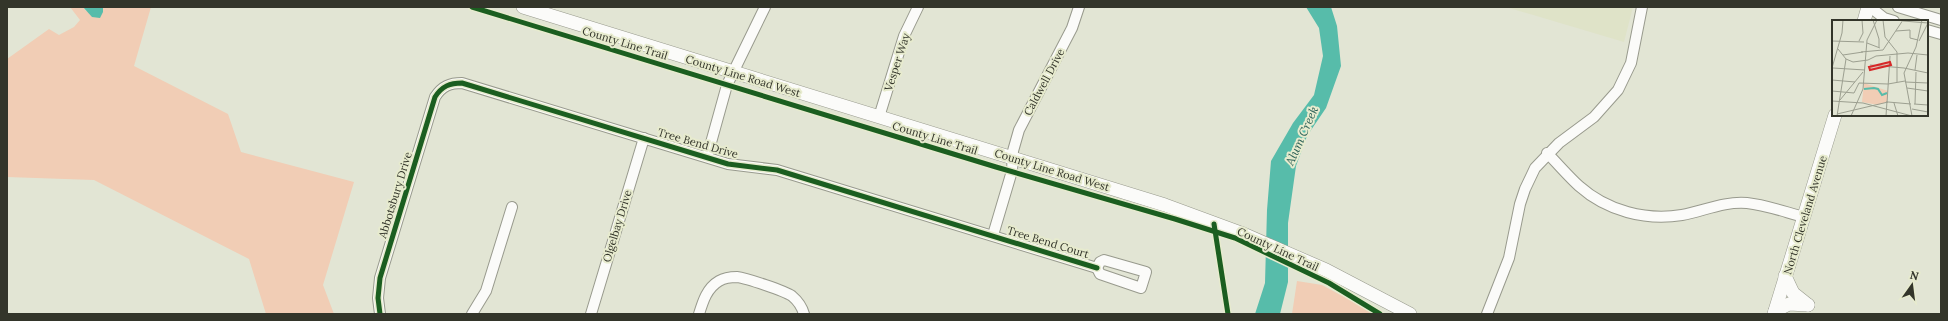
<svg xmlns="http://www.w3.org/2000/svg" width="1948" height="321" viewBox="0 0 1948 321" font-family="Lora,serif">
  <rect width="100%" height="100%" fill="#e2e5d4"/>
  <path fill="#dfe3c8" d="M1506 7H1633L1624 42Z"/>
  <g fill="#f1cdb5">
    <path d="M70 7H83L86 11 103 12V7H151L134 66 228 114 241 152 354 182 323 285 334 314H266L249 259 94 180 7 177V59L49 29 59 35 74 27 80 20Z"/>
    <path d="M1297 281 1322 285 1376 314H1292Z"/>
  </g>
  <g fill="#57bcaa">
    <path d="M83 7H103V12L100 18 92 17Z"/>
    <path d="M1306 7H1331L1337 26 1341 66 1326 108 1307 136 1296 166 1288 223V282L1280 314H1255L1265 283 1267 210 1271 161 1293 123 1314 95 1323 56 1319 28Z"/>
  </g>
  <g fill="none" stroke-linecap="round" stroke-linejoin="round">
    <defs>
      <g id="minor">
        <path d="M1870 7 1884 18 1894 21"/>
        <path d="M1898 7 1941 20"/>
        <path d="M1927 30 1941 34"/>
        <path d="M879 117 904 36 918 7"/>
        <path d="M1547 153C1558 164 1568 176 1579 186 1607 211 1646 221 1682 215 1704 211 1724 201 1747 203 1766 205 1785 212 1804 217"/>
        <path d="M707 157 727 85 765 7"/>
        <path d="M993 235 1012 171 1013 151 1019 130 1072 28 1079 7"/>
        <path d="M1104 260 1146 272 1141 288 1100 274 1097 268 1100 262Z"/>
        <path d="M380 314 378 298 380 278 435 97C442 86 450 83 462 83L728 164 777 170 1097 268"/>
        <path d="M472 314 486 291 512 207"/>
        <path d="M591 314 644 138"/>
        <path d="M699 314C703 301 707 288 719 281 724 278 731 277 737 277 746 278 785 291 792 296 798 301 802 307 804 314"/>
        <path d="M1487 314 1509 258 1520 204 1525 189 1535 168 1559 143 1594 117 1618 90 1631 63 1642 7"/>
      </g>
      <g id="major">
        <path d="M523 7 1165 205 1241 233 1326 270 1410 314"/>
        <path d="M1864 21 1868 7"/>
        <path d="M1785 276 1793 293 1808 305"/>
        <path d="M1775 311 1789 304 1808 305"/>
        <path d="M1774 314 1835 115"/>
      </g>
    </defs>
    <use href="#minor" stroke="#989a8d" stroke-width="12"/>
    <use href="#major" stroke="#989a8d" stroke-width="14"/>
    <use href="#minor" stroke="#fbfbf9" stroke-width="10"/>
    <use href="#major" stroke="#fbfbf9" stroke-width="13"/>
    <defs>
      <g id="cycleway">
        <path d="M472 7 996 167 1175 219 1235 238 1329 283 1380 314"/>
        <path d="M1214 224 1228 314"/>
        <path d="M380 314 378 298 380 278 435 97C442 86 450 83 462 83L728 164 777 170 1097 268"/>
      </g>
    </defs>
    <use href="#cycleway" stroke="#e7ebce" stroke-width="8"/>
    <use href="#cycleway" stroke="#1b5e20" stroke-width="5"/>
  </g>
  <g text-anchor="middle" stroke-width="4" stroke-linejoin="round" paint-order="stroke">
    <g font-size="11" fill="#33352a" stroke="#e7ebce">
      <text transform="translate(625 43) rotate(17)" y="4">County Line Trail</text>
      <text transform="translate(897 62) rotate(-72)" y="4">Vesper Way</text>
      <text transform="translate(743 76) rotate(17)" y="4">County Line Road West</text>
      <text transform="translate(1044 82) rotate(-62)" y="4">Caldwell Drive</text>
      <text transform="translate(935 138) rotate(17)" y="4">County Line Trail</text>
      <text transform="translate(698 143) rotate(16)" y="4">Tree Bend Drive</text>
      <text transform="translate(1052 170) rotate(17)" y="4">County Line Road West</text>
      <text transform="translate(395 195) rotate(-73)" y="4">Abbotsbury Drive</text>
      <text transform="translate(1805 215) rotate(-73)" y="4">North Cleveland Avenue</text>
      <text transform="translate(617 226) rotate(-73)" y="4">Olgelbay Drive</text>
      <text transform="translate(1048 242) rotate(17)" y="4">Tree Bend Court</text>
      <text transform="translate(1278 249) rotate(25)" y="4">County Line Trail</text>
    </g>
    <g font-size="12" font-style="italic" fill="#2c6157" stroke="#e7ebce">
      <text transform="translate(1302 136) rotate(-66)" y="4">Alum Creek</text>
    </g>
  </g>
  <g transform="translate(1832 20)">
    <rect width="96" height="96" fill="#e2e5d4"/>
    <path d="M32 63 56 71 55 82 46 85 30 82Z" fill="#f1cdb5"/>
    <path fill="none" stroke="#57bcaa" stroke-width="2" d="M32 69 42 68 46 69 50 75 55 73"/>
    <path fill="none" stroke="#9c9f90" stroke-width="1" d="M41 0 47 19V27M51 0 53 17 65 32V62M71 1 96 3M64 11 78 10V18L86 20M0 21 32 22M27 21 31 13 30 0M87 21 96 3M35 23 48 28M6 29 14 39 21 42 36 40 44 36 76 33 96 35M29 32 51 30 71 0M11 35 31 32M38 45 72 48 96 53M0 48 10 13 11 0M1 48 33 50M83 50 85 35M0 60 23 62M73 62 96 63M75 68 96 71M0 71 22 73 27 63 56 64 73 61M8 80 31 52M0 81 31 83 80 96M55 83 58 36M62 83 66 96M82 84 96 85M83 84 84 52M80 89 96 92M5 94 56 82 79 84M5 96 14 39M19 96 31 69 35 20 45 0M54 96 55 81M80 96 72 53 84 27 90 0"/>
    <path fill="#d62828" fill-opacity="0.15" stroke="#d62828" stroke-width="2" d="M58 42 59 45 38 50 37 47Z"/>
    <rect width="96" height="96" fill="none" stroke="#33352a" stroke-width="2"/>
  </g>
  <rect width="1948" height="321" fill="none" stroke="#33352a" stroke-width="16"/>
  <g transform="translate(1912 285) rotate(14)" stroke="#e7ebce" stroke-width="3" paint-order="stroke">
  <path d="M0-3L7 15L0 10L-7 15Z" fill="#33352a"/>
  <text y="-6" font-size="11" font-weight="bold" text-anchor="middle" fill="#33352a">N</text>
  </g>
</svg>
